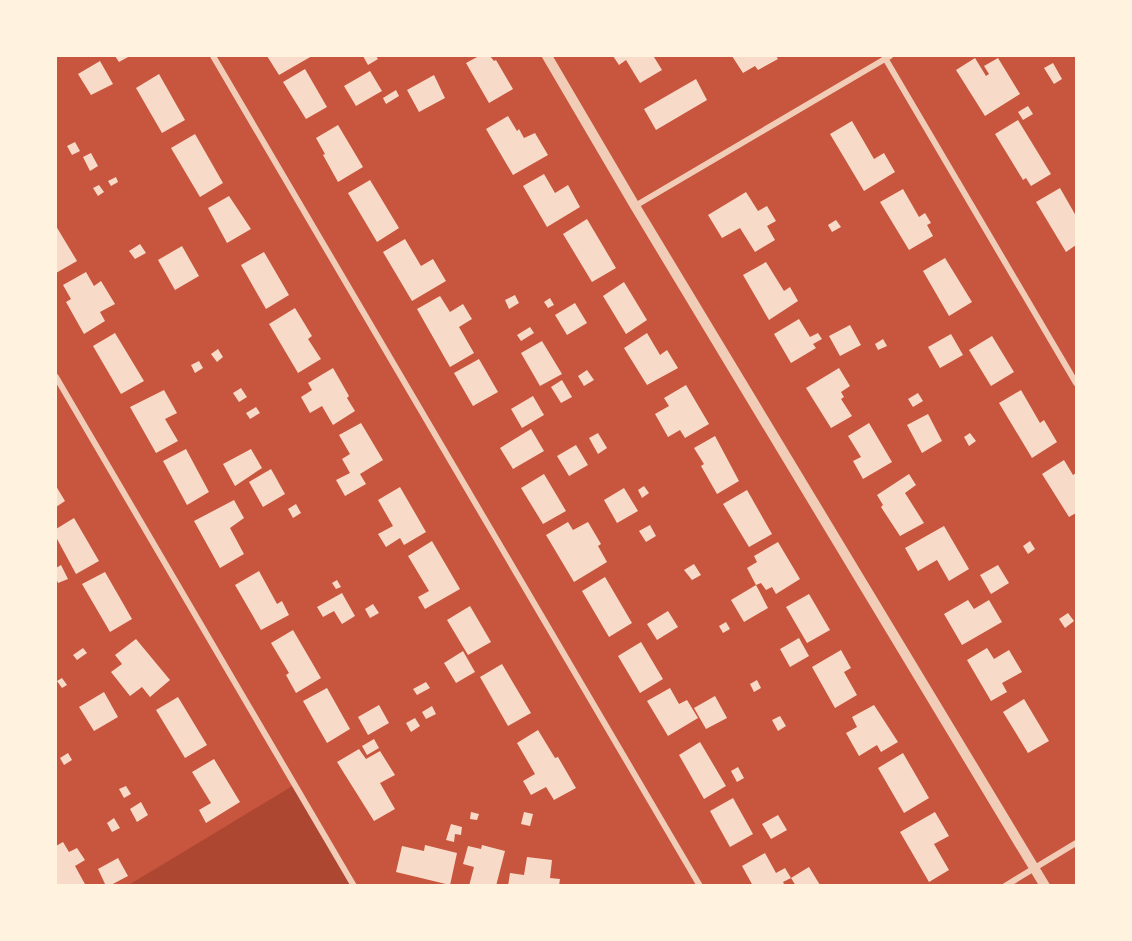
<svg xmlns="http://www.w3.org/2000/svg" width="1132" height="941" viewBox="0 0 1132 941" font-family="Ubuntu,sans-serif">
  <rect width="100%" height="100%" fill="#c8553d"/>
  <path fill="#ae4732" d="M294 785 353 886H127Z"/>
  <g fill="#f7dbc8">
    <path d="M115 56H130L119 62Z"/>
    <path d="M267 56H312L279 75Z"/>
    <path d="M363 56H376L378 59 368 65Z"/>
    <path d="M479 56H490L494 61 496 60 513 89 489 103 466 63Z"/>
    <path d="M613 56H656L654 57 662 70 640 83 626 60 619 65Z"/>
    <path d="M732 56H776L778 59 758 70 755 66 743 73Z"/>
    <path d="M975 58 986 76 989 74 984 66 998 58 1020 94 985 116 956 70Z"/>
    <path d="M100 61 113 84 91 95 78 74Z"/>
    <path d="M1053 63 1062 79 1054 84 1044 68Z"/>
    <path d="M305 69 327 107 306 119 283 82Z"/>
    <path d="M370 71 382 91 356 106 344 86Z"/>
    <path d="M159 74 185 120 162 133 136 88Z"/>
    <path d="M434 75 445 98 419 112 407 90Z"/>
    <path d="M696 79 707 100 656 130 644 109Z"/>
    <path d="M396 90 399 96 386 104 383 98Z"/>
    <path d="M1028 106 1033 114 1023 120 1018 112Z"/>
    <path d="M508 116 517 131 519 129 524 138 535 133 548 155 513 175 486 129Z"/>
    <path d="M1018 120 1051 174 1031 186 1026 178 1023 180 995 134Z"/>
    <path d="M852 121 874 159 884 153 895 172 864 191 830 134Z"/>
    <path d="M338 125 363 167 338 182 323 155 325 154 316 138Z"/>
    <path d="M195 134 223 183 200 197 171 148Z"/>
    <path d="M75 142 80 151 72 155 67 146Z"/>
    <path d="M91 153 98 166 90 171 83 157Z"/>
    <path d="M544 174 555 193 568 185 580 207 547 227 523 186Z"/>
    <path d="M116 177 118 182 111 186 108 181Z"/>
    <path d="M370 180 399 228 377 242 348 193Z"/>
    <path d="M99 185 104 192 98 196 93 188Z"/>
    <path d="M1060 188 1076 216V245L1066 252 1036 202Z"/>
    <path d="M903 189 919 217 925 213 931 223 927 225 933 236 909 250 880 202Z"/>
    <path d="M746 192 758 211 767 206 776 221 767 226 775 240 755 252 740 228 722 238 708 215Z"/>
    <path d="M229 196 251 229 227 243 208 208Z"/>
    <path d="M587 219 616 268 592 282 563 234Z"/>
    <path d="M836 220 841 227 832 232 828 225Z"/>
    <path d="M56 226 77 261 56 273Z"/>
    <path d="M405 239 421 266 433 259 446 281 412 301 383 252Z"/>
    <path d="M140 244 146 253 135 259 129 251Z"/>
    <path d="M182 246 199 276 175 290 158 260Z"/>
    <path d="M264 252 289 295 266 309 241 265Z"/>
    <path d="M945 258 972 302 949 316 923 271Z"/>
    <path d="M766 262 784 291 790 287 798 301 769 320 743 275Z"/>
    <path d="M86 272 94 286 101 281 115 304 100 312 105 321 84 334 66 302 71 299 63 285Z"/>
    <path d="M624 282 647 320 626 334 603 296Z"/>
    <path d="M515 295 519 303 509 309 505 300Z"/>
    <path d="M440 296 450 312 463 304 472 319 459 327 474 353 450 367 417 309Z"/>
    <path d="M550 298 554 305 548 308 544 302Z"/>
    <path d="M575 303 587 323 567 335 555 315Z"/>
    <path d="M295 308 312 336 308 339 321 359 298 373 269 324Z"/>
    <path d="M799 319 810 337 818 333 822 339 813 344 816 348 791 363 774 334Z"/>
    <path d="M850 325 861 345 840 356 829 336Z"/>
    <path d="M530 327 534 333 521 341 517 335Z"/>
    <path d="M115 333 144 381 121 394 93 346Z"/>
    <path d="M647 333 660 355 667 350 678 368 647 385 624 348Z"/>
    <path d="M951 334 963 355 940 368 928 347Z"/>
    <path d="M992 336 1014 372 991 386 969 350Z"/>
    <path d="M883 339 887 346 878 350 875 344Z"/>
    <path d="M542 341 562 374 540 386 521 353Z"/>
    <path d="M218 349 223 357 217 362 211 354Z"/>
    <path d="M479 359 498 392 473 406 454 373Z"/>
    <path d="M199 361 203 368 195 373 191 365Z"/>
    <path d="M333 368 349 396 347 398 355 411 333 425 322 406 310 413 301 397 312 390 308 383Z"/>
    <path d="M839 368 850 386 841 392 844 397 841 399 852 416 831 428 806 388Z"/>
    <path d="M587 370 594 380 584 386 578 376Z"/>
    <path d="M562 380 572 397 561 403 551 387Z"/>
    <path d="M686 385 709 424 685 438 680 430 668 437 655 414 669 406 664 398Z"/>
    <path d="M241 388 247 397 239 402 233 393Z"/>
    <path d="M164 390 177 413 165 419 178 441 156 453 130 407Z"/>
    <path d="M1021 390 1040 423 1044 420 1057 442 1032 458 999 403Z"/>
    <path d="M918 393 923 401 913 407 908 399Z"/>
    <path d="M533 396 544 415 522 428 511 409Z"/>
    <path d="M256 407 260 413 250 419 246 413Z"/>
    <path d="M928 414 942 441 922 453 907 425Z"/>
    <path d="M361 423 383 460 360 474 366 484 345 496 336 480 350 473 342 459 350 454 339 435Z"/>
    <path d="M869 423 892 462 863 479 853 461 861 457 848 436Z"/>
    <path d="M531 429 544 451 513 469 500 448Z"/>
    <path d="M598 433 607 448 598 454 589 438Z"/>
    <path d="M970 433 976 441 969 446 964 437Z"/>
    <path d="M715 436 739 481 717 494 701 466 704 464 694 448Z"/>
    <path d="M576 445 588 465 569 476 557 456Z"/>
    <path d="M186 449 209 492 187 505 163 461Z"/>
    <path d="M251 449 262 468 235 486 223 464Z"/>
    <path d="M1064 460 1073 475 1076 473V513L1069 517 1042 474Z"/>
    <path d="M271 469 285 494 263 507 249 482Z"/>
    <path d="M544 474 566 511 543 524 521 488Z"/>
    <path d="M909 474 916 485 905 493 924 523 900 536 881 507 883 505 877 495Z"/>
    <path d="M56 486 65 501 56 507Z"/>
    <path d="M644 486 649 493 642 498 638 490Z"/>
    <path d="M400 487 426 532 404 545 400 538 386 547 378 534 393 526 378 500Z"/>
    <path d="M624 488 638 511 617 523 604 500Z"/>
    <path d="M747 490 772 534 749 547 723 504Z"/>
    <path d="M234 500 244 518 230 528 244 554 220 568 194 521Z"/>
    <path d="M296 504 301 513 293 518 288 509Z"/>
    <path d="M74 518 99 561 76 574 56 537V529Z"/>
    <path d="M568 522 573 530 588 522 601 544 598 546 607 562 574 582 546 535Z"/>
    <path d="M650 525 656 536 646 542 639 531Z"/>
    <path d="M944 526 969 569 949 581 937 560 918 571 905 548Z"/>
    <path d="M432 541 460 589 425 609 418 597 429 591 408 556Z"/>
    <path d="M1030 541 1035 549 1028 554 1023 546Z"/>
    <path d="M778 542 800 579 776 594 772 587 766 590 761 583 756 585 747 568 757 562 754 556Z"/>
    <path d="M694 564 701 575 692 580 684 570Z"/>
    <path d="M61 565 68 579 58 583 56 578V568Z"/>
    <path d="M998 565 1009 583 991 594 980 575Z"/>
    <path d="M259 571 277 604 282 601 289 615 261 630 235 585Z"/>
    <path d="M105 572 132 619 110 632 82 584Z"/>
    <path d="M605 577 632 623 609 637 582 591Z"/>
    <path d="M337 580 341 587 336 589 332 583Z"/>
    <path d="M756 585 768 608 744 622 731 600Z"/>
    <path d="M342 593 355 616 342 624 334 611 323 617 317 607Z"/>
    <path d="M809 594 830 630 807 643 786 607Z"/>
    <path d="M968 600 974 609 989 600 1002 622 962 645 944 614Z"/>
    <path d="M373 604 379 613 370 618 365 609Z"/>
    <path d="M470 606 491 642 468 655 447 620Z"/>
    <path d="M668 611 678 627 657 640 647 624Z"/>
    <path d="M1068 613 1074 621 1065 628 1059 619Z"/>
    <path d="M726 622 730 629 723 633 719 626Z"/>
    <path d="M293 630 321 678 296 693 286 675 289 673 271 643Z"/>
    <path d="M799 638 809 656 790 667 780 649Z"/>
    <path d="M136 639 170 680 150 697 142 687 130 696 111 672 122 664 115 655Z"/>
    <path d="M641 642 663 679 640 693 618 656Z"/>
    <path d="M83 648 87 653 77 660 73 655Z"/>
    <path d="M987 648 994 659 1009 650 1022 672 1002 683 1007 692 991 701 967 660Z"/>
    <path d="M841 650 851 668 844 672 857 695 835 708 812 667Z"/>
    <path d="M463 651 475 672 456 683 444 663Z"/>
    <path d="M502 664 531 713 508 726 480 677Z"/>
    <path d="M62 678 67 685 62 688 57 681Z"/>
    <path d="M757 680 761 688 754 692 750 684Z"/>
    <path d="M426 682 430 688 417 695 413 689Z"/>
    <path d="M327 688 350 729 327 743 303 701Z"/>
    <path d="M670 688 679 704 687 700 698 718 668 736 647 701Z"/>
    <path d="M104 692 118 717 94 731 79 707Z"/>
    <path d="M715 696 727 718 706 729 694 708Z"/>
    <path d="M178 697 207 745 185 758 156 710Z"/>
    <path d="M1024 699 1049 741 1028 753 1003 712Z"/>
    <path d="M379 705 389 723 368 735 358 717Z"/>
    <path d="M874 705 898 742 881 752 877 745 859 756 846 733 857 727 852 717Z"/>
    <path d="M432 706 436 714 426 719 422 712Z"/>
    <path d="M780 716 786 726 778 731 772 720Z"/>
    <path d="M415 718 420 726 411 732 406 723Z"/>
    <path d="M538 730 555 758 558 757 576 788 554 800 546 787 531 795 523 781 535 774 517 743Z"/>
    <path d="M374 739 379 748 367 755 362 746Z"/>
    <path d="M700 742 726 786 704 799 679 755Z"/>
    <path d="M359 749 366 759 380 751 395 775 380 783 395 809 374 821 337 762Z"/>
    <path d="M68 753 72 760 64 765 60 758Z"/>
    <path d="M903 753 929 798 904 813 878 768Z"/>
    <path d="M214 759 240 802 206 823 199 810 211 803 192 772Z"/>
    <path d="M738 767 744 778 737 782 731 771Z"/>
    <path d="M126 786 131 794 124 798 119 789Z"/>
    <path d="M733 798 753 834 730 847 710 811Z"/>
    <path d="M141 802 148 815 137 822 130 809Z"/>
    <path d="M471 812 479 814 477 820 470 819Z"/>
    <path d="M524 812 533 814 530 826 521 824Z"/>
    <path d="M935 812 949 836 934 844 949 870 929 882 900 832Z"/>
    <path d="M778 815 787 830 771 839 762 824Z"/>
    <path d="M114 818 120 828 112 832 107 823Z"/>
    <path d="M451 824 462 827 461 835 455 834 454 842 446 840Z"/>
    <path d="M63 842 69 852 77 848 85 860 75 866 86 886H57L56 884V846Z"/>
    <path d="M425 845 457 853 450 885 396 872 402 846 424 851Z"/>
    <path d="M482 845 505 851 496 886H469L474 867 463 864 468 846 481 849Z"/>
    <path d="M765 853 776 873 785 868 791 878 783 882 785 886H753L742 866Z"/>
    <path d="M527 857 552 860 550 878 560 879 559 886H508L510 873 524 875Z"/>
    <path d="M118 858 128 876 109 886H106L98 869Z"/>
    <path d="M809 867 820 885 796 886 791 878Z"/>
  </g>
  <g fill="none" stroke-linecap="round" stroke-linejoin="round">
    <g stroke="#f1ccb7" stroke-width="6">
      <path d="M213 56 700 886"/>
      <path d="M885 58 1076 383"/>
      <path d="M635 206 890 56"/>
      <path d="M56 377 354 886"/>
      <path d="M1005 886 1076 843"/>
    </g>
    <path stroke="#f1ccb7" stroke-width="10" d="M547 56 635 206 1045 886"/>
  </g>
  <rect width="1132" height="941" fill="none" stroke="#fff3e0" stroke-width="114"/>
</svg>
